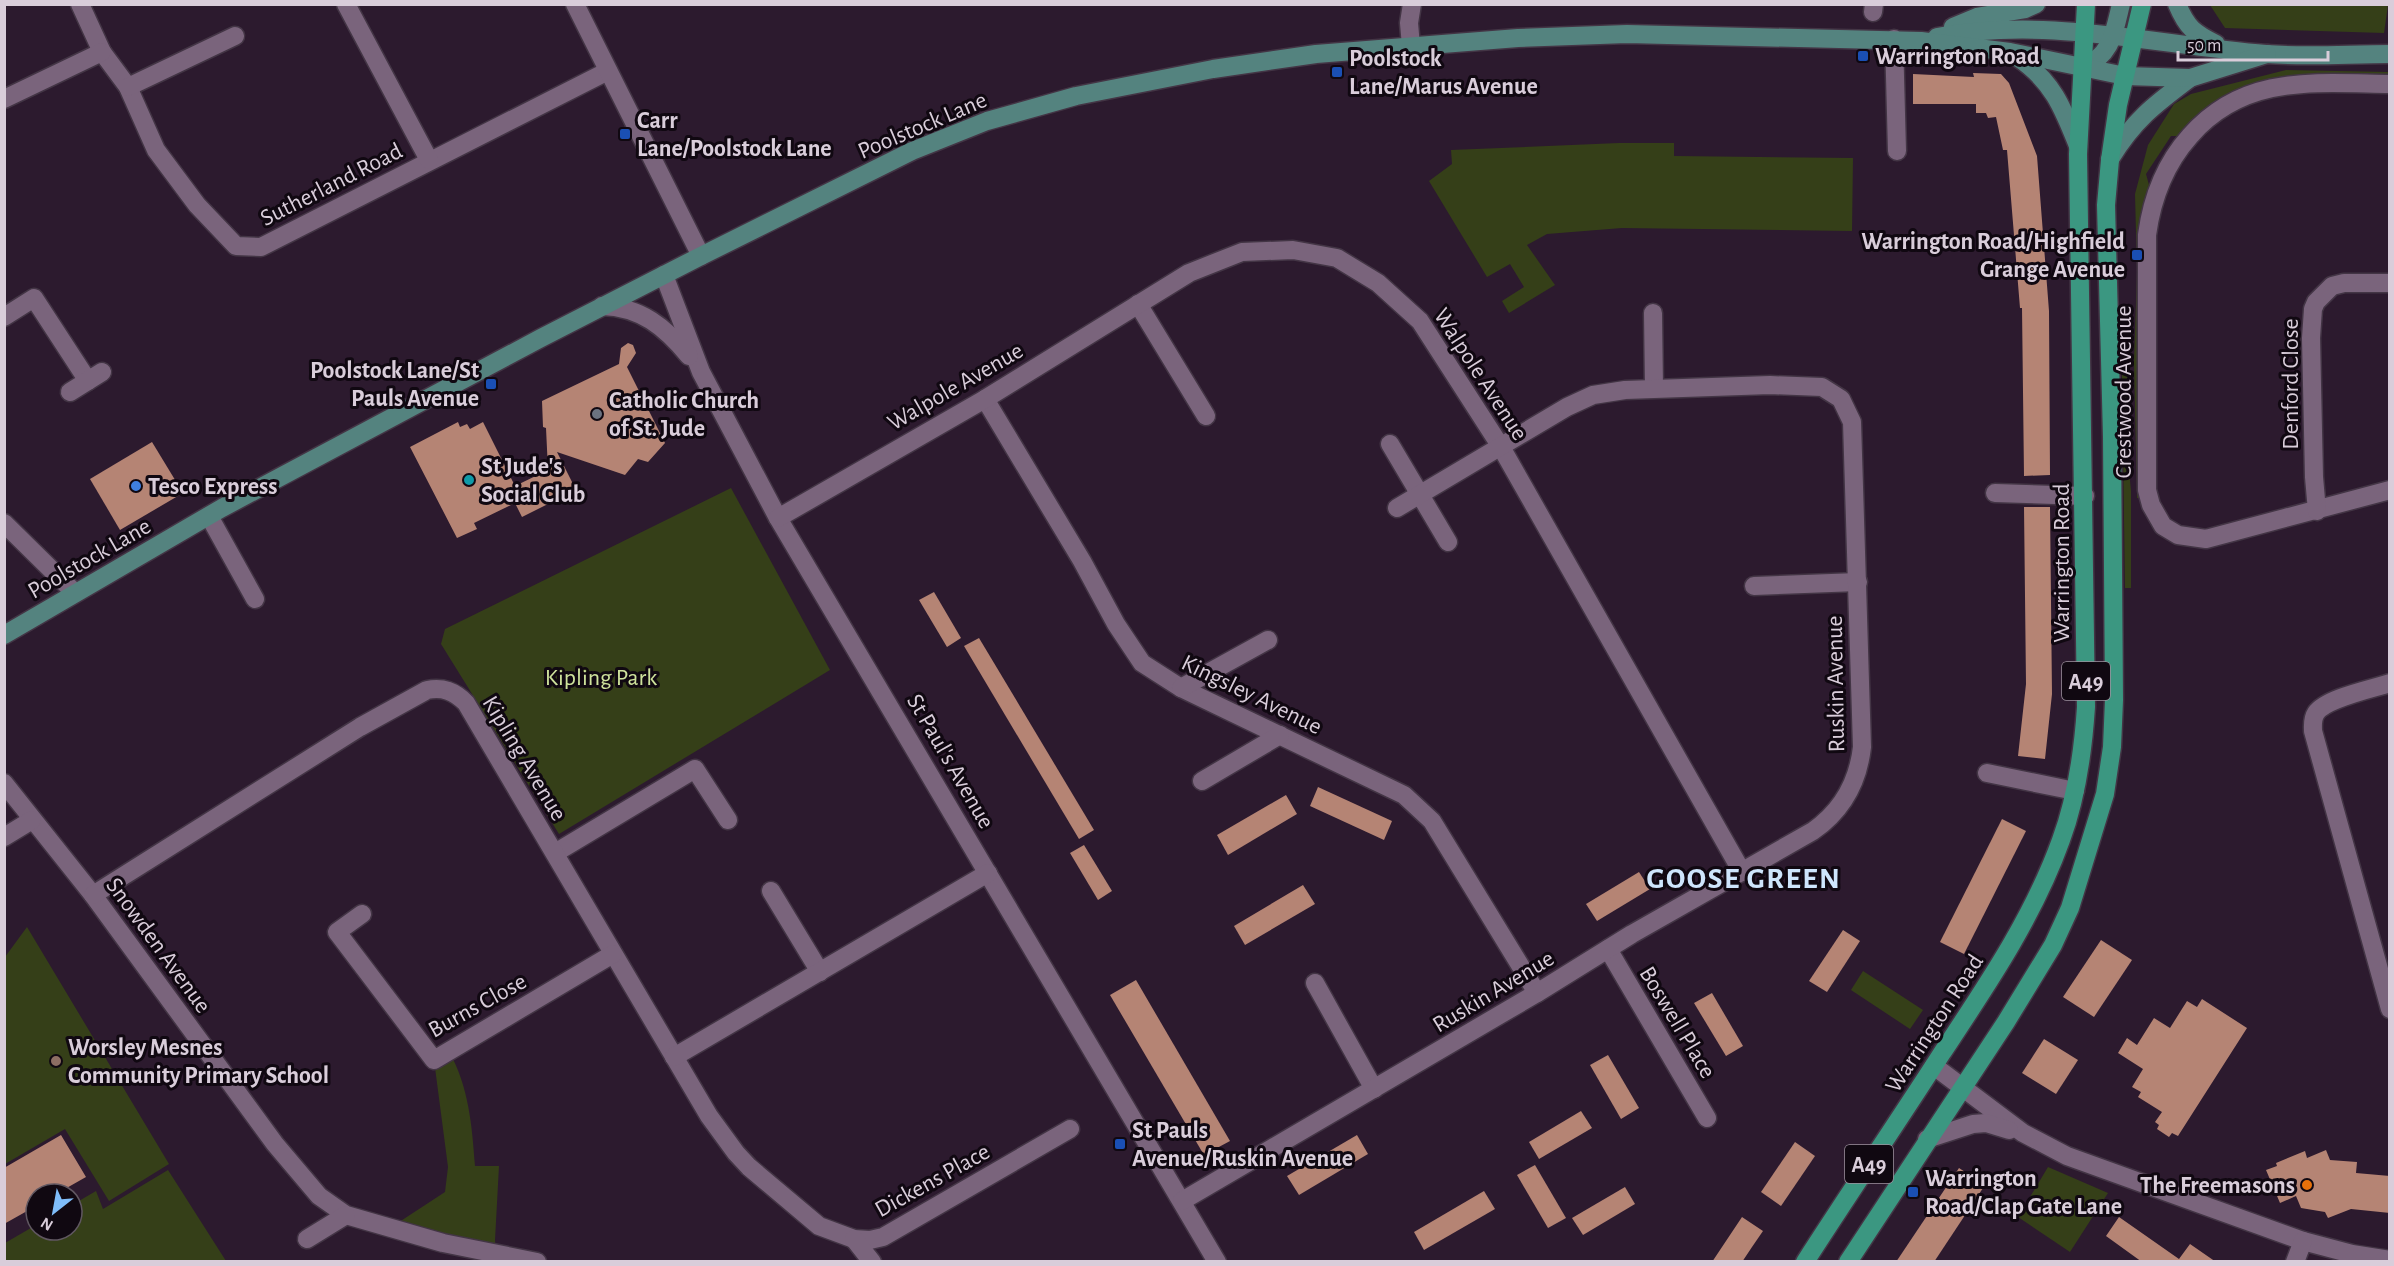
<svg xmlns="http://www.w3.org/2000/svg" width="2394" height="1266" viewBox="0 0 2394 1266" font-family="'Alegreya Sans',sans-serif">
  <rect width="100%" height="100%" fill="#2c1a2e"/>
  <g fill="#353f18">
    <path d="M2210 5H2388L2384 33 2225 28Z"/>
    <path d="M2286 70 2389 72V78L2212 105 2198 116 2181 136H2171L2146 174 2149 185 2145 206 2140 498H2137L2134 362 2137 271 2135 194 2148 145 2174 104 2191 94Z"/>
    <path d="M1619 143H1674V156L1853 158 1852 231 1622 228 1547 234 1527 245 1555 285 1509 313 1502 301 1524 287 1510 264 1487 277 1429 181 1452 164 1451 150Z"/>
    <path d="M2121 312H2127L2128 460 2131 491V588H2125Z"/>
    <path d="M731 488 830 670 559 834 441 644 445 629Z"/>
    <path d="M27 927 169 1164 109 1201 65 1129 5 1164V957Z"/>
    <path d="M1863 971 1923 1010 1910 1029 1851 990Z"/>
    <path d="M449 1051C469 1088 472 1125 475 1166H499L495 1240 496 1254 390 1228 445 1192 448 1167 434 1060Z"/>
    <path d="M2048 1167 2108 1193 2070 1252 2018 1217Z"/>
    <path d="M168 1170 226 1261H5V1243L36 1225V1230H72V1205L96 1191 103 1209Z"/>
  </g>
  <g fill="#b58474">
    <path d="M1973 73 2001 74 2009 83 2037 156 2049 311 2050 475 2024 476 2022 308H2020L2007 150H2003L1996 117 1988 118 1986 113H1976V104H1913V74L1974 77Z"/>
    <path d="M628 343 633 345 636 353 627 367 665 443 648 462 638 459 625 475 557 452 576 490 522 517 515 503 474 523 477 529 457 538 410 447 458 422 460 427 467 424 470 429 483 422 515 486 548 470 546 428 543 427 542 401 619 364 621 348Z"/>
    <path d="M152 442 183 493 120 530 90 479Z"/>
    <path d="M2024 507H2050L2052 694 2045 759 2018 756 2026 684Z"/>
    <path d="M934 592 961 638 947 647 919 600Z"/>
    <path d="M979 638 1094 830 1079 839 964 646Z"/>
    <path d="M1318 787 1392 821 1384 840 1310 806Z"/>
    <path d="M1286 795 1297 814 1228 855 1217 835Z"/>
    <path d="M2002 819 2026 831 1964 954 1940 942Z"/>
    <path d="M1084 845 1112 891 1098 900 1070 853Z"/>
    <path d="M1639 872 1650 889 1597 921 1586 904Z"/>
    <path d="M1303 885 1315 904 1245 945 1234 926Z"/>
    <path d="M1843 930 1860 941 1827 992 1809 981Z"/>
    <path d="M2101 940 2132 960 2094 1017 2063 997Z"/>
    <path d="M1136 980 1230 1141 1204 1155 1110 995Z"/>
    <path d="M1712 993 1743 1046 1726 1056 1694 1003Z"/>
    <path d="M2202 999 2247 1028 2178 1136 2172 1133 2169 1137 2157 1129 2159 1125 2155 1122 2162 1112 2138 1097 2141 1092 2132 1087 2143 1069 2118 1053 2127 1038 2137 1045 2154 1018 2170 1028 2187 1001 2197 1007Z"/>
    <path d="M2044 1039 2078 1060 2056 1094 2022 1073Z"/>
    <path d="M1608 1055 1639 1108 1621 1119 1590 1065Z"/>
    <path d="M1581 1111 1592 1128 1539 1159 1529 1142Z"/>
    <path d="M61 1135 86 1177 56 1194H36V1206L4 1224V1168Z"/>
    <path d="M1357 1135 1368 1154 1299 1195 1287 1176Z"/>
    <path d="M1795 1142 1815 1156 1781 1206 1761 1192Z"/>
    <path d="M2326 1150 2330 1160 2357 1162 2356 1173 2390 1176V1213L2351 1209 2328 1218 2325 1212 2301 1208 2296 1196 2280 1203 2266 1170 2277 1166 2276 1163 2305 1151 2307 1158Z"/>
    <path d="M1535 1165 1566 1218 1548 1228 1517 1175Z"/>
    <path d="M1959 1168 1985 1185 1934 1262H1896Z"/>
    <path d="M1625 1187 1635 1204 1583 1235 1572 1218Z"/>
    <path d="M1484 1191 1495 1209 1424 1250 1414 1232Z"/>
    <path d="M1742 1217 1763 1231 1752 1247 1742 1262H1712Z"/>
    <path d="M2119 1217 2179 1259 2190 1244 2216 1262H2142L2106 1236Z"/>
  </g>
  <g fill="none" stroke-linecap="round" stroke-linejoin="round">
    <defs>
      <g id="minor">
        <path d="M80 4 102 52 128 87 156 150 197 205 236 246 261 247 608 71"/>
        <path d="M346 4 429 160"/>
        <path d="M575 4 701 256"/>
        <path d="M1873 12 1874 4"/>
        <path d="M1894 39 1897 151"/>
        <path d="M1411 46 1409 23 1412 4"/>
        <path d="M2390 84C2314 83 2244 74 2190 136 2165 164 2152 198 2147 235V490L2151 505 2163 526 2178 535 2206 539 2390 490"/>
        <path d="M128 87 235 36"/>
        <path d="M4 99 102 52"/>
        <path d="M664 275 701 372 778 518 1217 1262"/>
        <path d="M1138 304 1206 416"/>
        <path d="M602 306C641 307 665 327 689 356"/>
        <path d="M1653 313 1654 388"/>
        <path d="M4 317 34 298 88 381"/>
        <path d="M70 392 102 372"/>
        <path d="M985 399 1082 561 1116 624 1142 663 1181 688 1404 795 1432 821 1537 993"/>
        <path d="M1390 444 1448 542"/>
        <path d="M1995 493 2085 496"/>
        <path d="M2317 511 2314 477 2311 338 2313 309 2316 302 2332 286 2344 283H2390"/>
        <path d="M209 516 255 599"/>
        <path d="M778 518 985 399 1189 273 1242 252 1293 250 1337 258 1378 283 1420 321 1501 447 1742 872"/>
        <path d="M4 523 75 593"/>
        <path d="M1754 586 1858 582"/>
        <path d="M2390 683C2372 689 2326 698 2316 713 2312 719 2313 725 2313 731L2390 1009"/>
        <path d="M1181 688 1268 640"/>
        <path d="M1987 773 2075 791"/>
        <path d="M1202 781 1280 735"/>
        <path d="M4 783 93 895 275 1144 319 1196 346 1215 443 1243 537 1262"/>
        <path d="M4 837 32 820"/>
        <path d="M555 853 695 769 728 820"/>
        <path d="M771 891 820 972"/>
        <path d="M93 895 360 727 427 690C443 687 454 691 466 703L709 1116 736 1153 749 1167 819 1226 854 1239 870 1240 883 1237 1070 1129"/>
        <path d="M362 914 337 932 434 1060 613 954"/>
        <path d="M1608 949 1707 1118"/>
        <path d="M1315 983 1374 1089"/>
        <path d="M674 1057 988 873"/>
        <path d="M1934 1066 2023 1133 2067 1156 2303 1241 2352 1254 2390 1260"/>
        <path d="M1927 1139 1973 1124 1986 1123 2009 1130"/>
        <path d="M1182 1201 1537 993 1632 934 1813 831C1843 810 1858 782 1862 747L1852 422 1841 399 1822 387 1770 385 1625 390 1593 395 1567 407 1397 508"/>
        <path d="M307 1239 346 1215"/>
        <path d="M854 1239 872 1262"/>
        <path d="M2295 1262 2303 1241"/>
      </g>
      <g id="major">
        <path d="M2177 4C2187 28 2194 33 2216 44"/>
        <path d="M1953 27 1977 17 2025 9 2036 4"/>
        <path d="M1937 37C2048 16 2155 45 2266 54 2306 57 2349 54 2390 54"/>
        <path d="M2017 57C2052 80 2063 108 2078 146"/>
        <path d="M2082 68C2112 55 2114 33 2121 4"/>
        <path d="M2110 159C2134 120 2154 105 2190 78"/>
        <path d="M4 635 222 508 541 338 701 256 912 151 987 121 1076 96 1213 69 1316 54 1518 38 1627 34 1921 41 2010 52 2125 76 2190 78 2267 54"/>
      </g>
      <g id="highway">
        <path d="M1805 1262C1850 1192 1897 1123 1942 1053 1987 985 2033 918 2061 840 2077 797 2083 752 2086 707L2078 154 2086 4"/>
        <path d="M1848 1262 2006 1022 2053 945 2070 908 2105 794 2112 747 2114 700 2112 437 2106 205 2110 160 2118 105 2142 4"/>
      </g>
    </defs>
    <use href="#minor" stroke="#433545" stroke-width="21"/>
    <use href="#major" stroke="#433545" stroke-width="21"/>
    <use href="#highway" stroke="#433545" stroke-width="21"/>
    <use href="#minor" stroke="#7a647c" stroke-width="18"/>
    <use href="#major" stroke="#54837f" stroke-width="18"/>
    <use href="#highway" stroke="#3b9781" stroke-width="18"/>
  </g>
  <g fill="#1a4fb4" stroke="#100811" stroke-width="2">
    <rect x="1857" y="50" width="12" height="12" rx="3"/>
    <rect x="1331" y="66" width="12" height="12" rx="3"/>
    <rect x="619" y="128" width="12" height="12" rx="3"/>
    <rect x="2131" y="249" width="12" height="12" rx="3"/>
    <rect x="485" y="378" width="12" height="12" rx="3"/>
    <rect x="1114" y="1138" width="12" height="12" rx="3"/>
    <rect x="1907" y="1186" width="12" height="12" rx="3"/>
  </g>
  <circle fill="#6b7280" stroke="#100811" stroke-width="2" cx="597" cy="414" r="6"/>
  <circle fill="#0f9aa8" stroke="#100811" stroke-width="2" cx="469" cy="480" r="6"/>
  <circle fill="#3f7fe0" stroke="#100811" stroke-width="2" cx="136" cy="486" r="6"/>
  <circle fill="#8d6e63" stroke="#100811" stroke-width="2" cx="56" cy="1061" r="6"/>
  <circle fill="#e8710a" stroke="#100811" stroke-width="2" cx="2307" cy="1185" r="6"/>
  <g text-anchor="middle" stroke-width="6" stroke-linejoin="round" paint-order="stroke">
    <g fill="#100811" stroke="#9d929e" stroke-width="1.5">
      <rect x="2062" y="662" width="48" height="38" rx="4.5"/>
      <rect x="1845" y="1145" width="48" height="38" rx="4.5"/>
    </g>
    <g font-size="22" font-weight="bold" fill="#d9cdda">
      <text x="2086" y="689">A49</text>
      <text x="1869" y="1172">A49</text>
    </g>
    <g font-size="24" font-weight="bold" fill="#d9cdda" stroke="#100811" text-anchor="start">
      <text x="1875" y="64">Warrington Road</text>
      <text x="1349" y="66">Poolstock<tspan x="1349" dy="28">Lane/Marus Avenue</tspan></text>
      <text x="637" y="128">Carr<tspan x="637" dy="28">Lane/Poolstock Lane</tspan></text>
      <text x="2125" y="249" text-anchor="end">Warrington Road/Highfield<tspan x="2125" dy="28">Grange Avenue</tspan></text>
      <text x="479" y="378" text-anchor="end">Poolstock Lane/St<tspan x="479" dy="28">Pauls Avenue</tspan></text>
      <text x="609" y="408">Catholic Church<tspan x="609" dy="28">of St. Jude</tspan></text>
      <text x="481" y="474">St Jude's<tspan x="481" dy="28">Social Club</tspan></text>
      <text x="148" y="494">Tesco Express</text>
      <text x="68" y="1055">Worsley Mesnes<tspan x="68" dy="28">Community Primary School</tspan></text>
      <text x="1132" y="1138">St Pauls<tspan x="1132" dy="28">Avenue/Ruskin Avenue</tspan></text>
      <text x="1925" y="1186">Warrington<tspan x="1925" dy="28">Road/Clap Gate Lane</tspan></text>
      <text x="2295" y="1193" text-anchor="end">The Freemasons</text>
    </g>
    <g font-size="24" fill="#d9cdda" stroke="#100811">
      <text transform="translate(922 125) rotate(-23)" y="8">Poolstock Lane</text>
      <text transform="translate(331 184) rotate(-27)" y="8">Sutherland Road</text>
      <text transform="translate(1481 374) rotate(57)" y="8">Walpole Avenue</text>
      <text transform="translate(2290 384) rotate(-90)" y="8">Denford Close</text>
      <text transform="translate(955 386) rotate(-30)" y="8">Walpole Avenue</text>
      <text transform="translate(2123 392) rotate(-90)" y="8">Crestwood Avenue</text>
      <text transform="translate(89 558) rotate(-30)" y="8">Poolstock Lane</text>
      <text transform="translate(2061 563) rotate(-90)" y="8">Warrington Road</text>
      <text transform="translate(1835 684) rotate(-91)" y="8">Ruskin Avenue</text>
      <text transform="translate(1252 694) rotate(26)" y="8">Kingsley Avenue</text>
      <text transform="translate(525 758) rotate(59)" y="8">Kipling Avenue</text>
      <text transform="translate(951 761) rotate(60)" y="8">St Paul's Avenue</text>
      <text transform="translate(159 945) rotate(54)" y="8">Snowden Avenue</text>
      <text transform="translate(1493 991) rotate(-31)" y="8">Ruskin Avenue</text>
      <text transform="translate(477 1005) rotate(-29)" y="8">Burns Close</text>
      <text transform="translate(1678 1022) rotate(59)" y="8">Boswell Place</text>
      <text transform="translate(1934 1023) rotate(-57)" y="8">Warrington Road</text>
      <text transform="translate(932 1180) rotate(-29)" y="8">Dickens Place</text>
    </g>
    <g font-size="24" fill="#cfe39c" stroke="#100811">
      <text x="601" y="685">Kipling Park</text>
    </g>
    <g font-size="30" font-weight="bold" letter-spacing="1.5" fill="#cee5fc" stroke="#100811">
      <text x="1744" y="888">GOOSE GREEN</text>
    </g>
  </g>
  <rect width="2394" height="1266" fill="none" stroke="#d9cdda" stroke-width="12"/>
  <g transform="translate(54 1212) rotate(211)"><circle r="28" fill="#100811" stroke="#605761" stroke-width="1.5"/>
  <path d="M0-4.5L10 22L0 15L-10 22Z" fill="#7fbdfa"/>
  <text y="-9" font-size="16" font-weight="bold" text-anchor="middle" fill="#d9cdda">N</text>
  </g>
  <path d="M2178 51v9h150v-9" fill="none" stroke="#d9cdda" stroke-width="3"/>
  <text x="2187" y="51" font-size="18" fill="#d9cdda" stroke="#100811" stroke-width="4.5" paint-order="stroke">50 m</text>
</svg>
